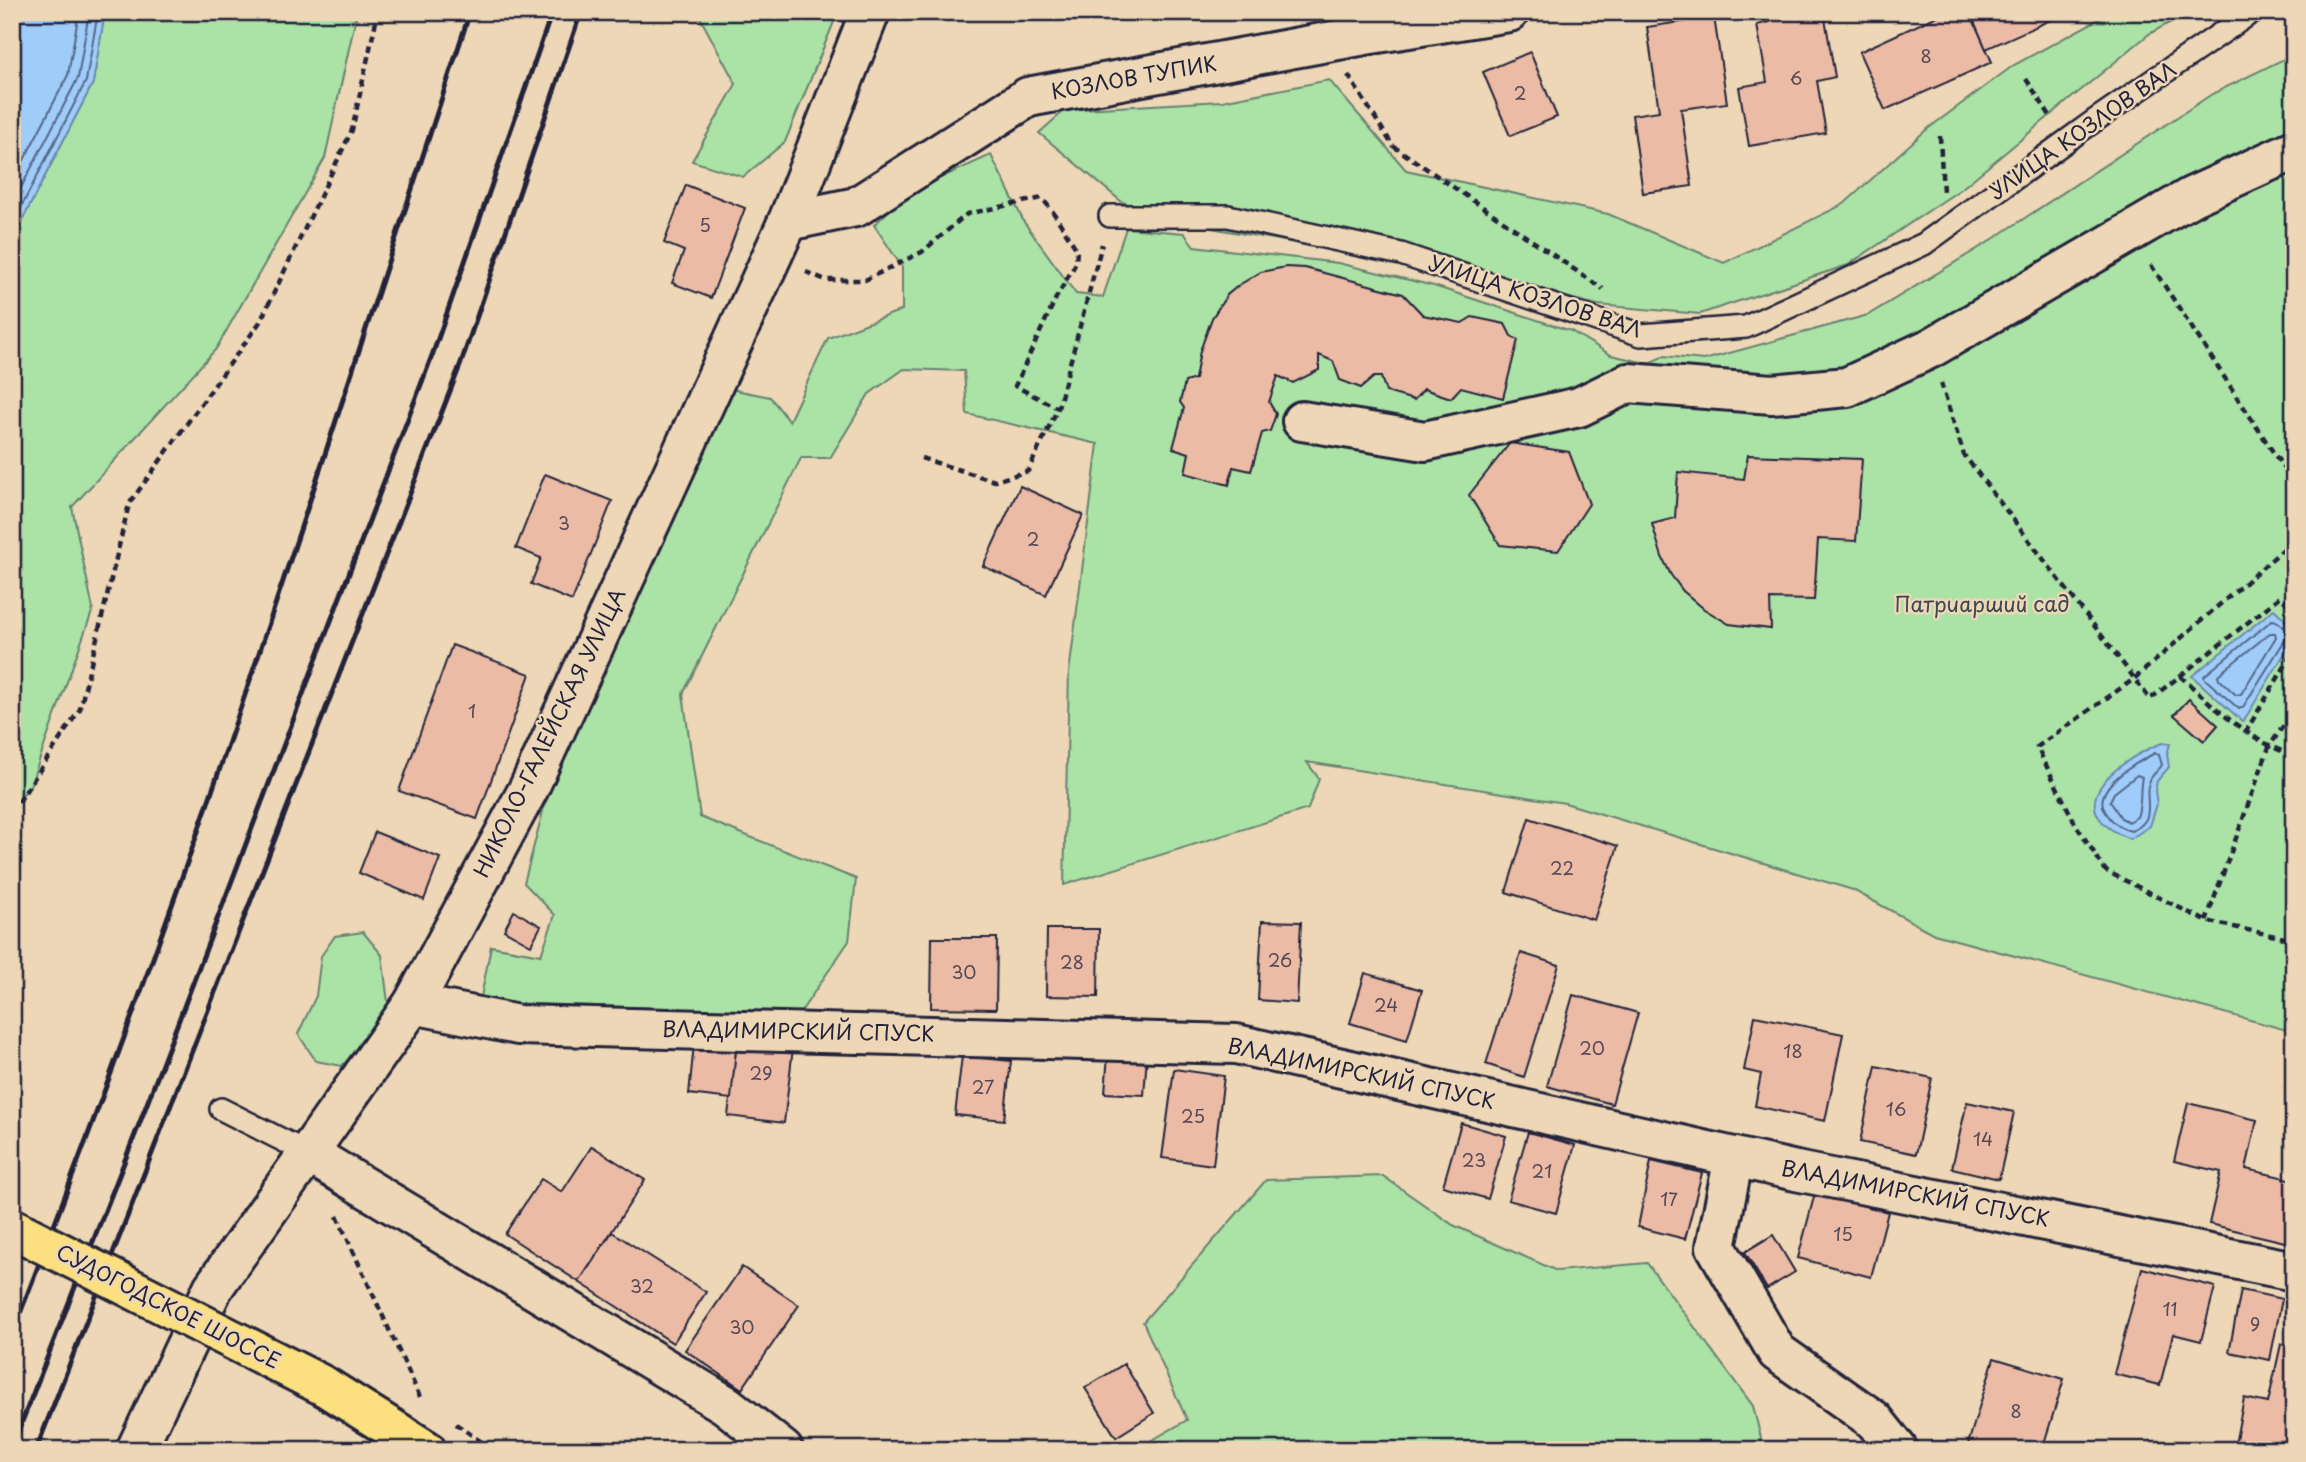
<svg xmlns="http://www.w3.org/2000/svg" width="2306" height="1462" viewBox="0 0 2306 1462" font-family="'Playpen Sans',sans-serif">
  <rect width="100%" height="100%" fill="#edd7b6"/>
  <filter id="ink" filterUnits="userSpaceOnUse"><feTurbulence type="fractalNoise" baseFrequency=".0143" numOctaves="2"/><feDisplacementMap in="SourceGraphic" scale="14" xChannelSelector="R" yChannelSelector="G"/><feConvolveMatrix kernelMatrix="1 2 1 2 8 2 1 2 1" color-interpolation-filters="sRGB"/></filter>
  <g filter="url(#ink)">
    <g fill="#abe2a6" stroke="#668270" stroke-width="2">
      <path d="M105 12H357L325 158 216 349 72 507 93 609 30 786 12 808V240L93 83Z"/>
      <path d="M697 12H838L785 142 743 177 692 161 736 84Z"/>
      <path d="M2112 12H2189L2149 34 1961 189 1848 265 1700 314 1598 305 1469 274 1211 228 1122 202 1039 133 1065 110 1222 101 1329 80 1406 170 1608 214 1724 263 1844 204 1926 130 2014 65Z"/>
      <path d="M2294 54V1032L1934 934 1853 890 1565 803 1307 762 1319 779 1308 809 1064 885 1069 673 1098 444 967 414 964 371 904 369 869 394 830 458H801L683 694 700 817 856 879 849 941 800 1013 480 1002 491 946 541 955 555 915 524 883 551 781 730 389 770 397 789 421 828 338 902 310V267L874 225 907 193 991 155 1024 222 1076 294 1103 297 1126 228 1184 233 1194 246 1338 263 1434 286 1571 331 1611 355 1637 361 1649 363 1664 356 1704 360 1868 315 1987 243 2212 94Z"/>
      <path d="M363 932 382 955 389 1011 342 1066 316 1061 298 1034 316 996 321 956 335 936Z"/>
      <path d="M1383 1176 1453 1225 1557 1271 1647 1263 1753 1406 1764 1450H1135L1187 1420 1143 1322 1266 1180Z"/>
    </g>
    <g fill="#a0ccfa" stroke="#6e88ae" stroke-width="2">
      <path d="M12 12H105L93 83 12 240Z"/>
      <path d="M2274 609 2294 628V638L2243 722 2192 676Z"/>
      <path d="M2162 743 2170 744 2167 754 2169 767 2157 781 2155 791 2157 804 2150 826 2130 839C2054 808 2118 760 2162 743Z"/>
    </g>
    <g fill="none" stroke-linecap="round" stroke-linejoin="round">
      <g stroke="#546687" stroke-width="2">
        <path d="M12 183 68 75 79 12"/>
        <path d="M12 205 78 78 89 12"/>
        <path d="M12 225 86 81 98 12"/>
        <path d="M2272 620C2278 620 2288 630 2288 635L2243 707 2239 709 2205 679 2204 676Z"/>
        <path d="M2270 633H2275L2276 637 2241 694 2236 695 2219 679 2218 675Z"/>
        <path d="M2155 753 2159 755 2162 765C2159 770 2154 773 2151 778 2140 797 2161 819 2131 831 2118 827 2112 822 2105 811 2091 787 2138 762 2155 753Z"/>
        <path d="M2137 775 2142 777C2139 791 2142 804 2137 817L2129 822 2121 818 2110 801 2114 793Z"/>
      </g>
    </g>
    <g fill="#ebbba6" stroke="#22223b" stroke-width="2">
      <path d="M1107 12H1173L1172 21Z"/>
      <path d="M1769 12H1824L1835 77 1817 81 1826 133 1749 146 1739 87 1767 82 1757 25 1770 22Z"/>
      <path d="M1946 12H1970L1992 62 1885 110 1859 52Z"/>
      <path d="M1970 12H2068L1986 49Z"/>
      <path d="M1714 17 1727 103 1681 109 1692 186 1643 193 1632 115 1659 111 1647 27Z"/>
      <path d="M1530 52 1557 117 1510 136 1483 72Z"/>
      <path d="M686 185 745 208 711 298 672 283 684 251 664 243Z"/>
      <path d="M1286 267 1305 268 1403 294 1423 315 1462 323 1472 317 1505 324 1511 336 1518 340 1503 398 1461 387 1451 398 1424 389 1414 400 1386 392 1381 377H1374L1361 388 1340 380 1333 361 1319 355V370L1293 383 1278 376 1269 402 1276 414 1270 431 1262 433 1251 471 1233 467 1229 485 1185 473 1189 453 1173 448 1184 408 1180 402 1185 382 1195 379 1200 351 1212 318 1227 295 1239 285 1261 272Z"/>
      <path d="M1510 443 1569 452 1589 504 1558 551 1500 545 1469 495Z"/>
      <path d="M1748 455 1862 459 1856 541 1818 539 1814 600 1770 599 1771 629 1729 624 1704 609 1683 591 1671 575 1662 557 1652 524 1675 518 1678 472 1744 479Z"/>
      <path d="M545 474 612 501 572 601 531 584 541 558 516 548Z"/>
      <path d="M1020 486 1083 515 1046 595 983 566Z"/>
      <path d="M452 645 530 674 477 819 399 791Z"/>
      <path d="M2189 699 2218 725 2204 741 2174 715Z"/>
      <path d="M1529 818 1618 846 1594 920 1506 892Z"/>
      <path d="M375 832 440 858 424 900 359 873Z"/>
      <path d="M514 911 541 926 531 945 504 930Z"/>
      <path d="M1262 921 1301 922 1297 1003 1258 1000Z"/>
      <path d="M1047 929H1099L1098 997 1046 996Z"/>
      <path d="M932 938H997L996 1009 931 1008Z"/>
      <path d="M1521 953 1559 965 1524 1077 1486 1064Z"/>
      <path d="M1365 973 1422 990 1407 1040 1350 1023Z"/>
      <path d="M1573 995 1638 1013 1612 1104 1547 1086Z"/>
      <path d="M1755 1016 1843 1034 1825 1121 1755 1106 1761 1074 1744 1070Z"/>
      <path d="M737 1042 793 1048 784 1123 728 1116Z"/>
      <path d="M694 1044 736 1049 731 1099 689 1094Z"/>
      <path d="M1108 1054 1147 1056 1144 1095 1105 1093Z"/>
      <path d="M962 1056 1011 1061 1004 1120 955 1115Z"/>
      <path d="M1876 1066 1932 1078 1916 1154 1860 1142Z"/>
      <path d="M1174 1069 1224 1076 1213 1165 1162 1158Z"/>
      <path d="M1967 1102 2014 1112 1999 1179 1952 1168Z"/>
      <path d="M2188 1103 2257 1120 2246 1169 2294 1180V1224L2289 1243 2209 1224 2221 1172 2174 1161Z"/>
      <path d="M1461 1123 1506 1136 1488 1199 1443 1186Z"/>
      <path d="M1528 1132 1575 1145 1556 1213 1508 1200Z"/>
      <path d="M592 1146 645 1180 579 1282 505 1234 541 1179 562 1192Z"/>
      <path d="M1651 1161 1702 1173 1685 1239 1638 1227Z"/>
      <path d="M1815 1193 1888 1212 1871 1277 1798 1258Z"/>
      <path d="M612 1232 706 1292 673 1343 579 1282Z"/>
      <path d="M1773 1235 1795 1272 1767 1289 1745 1252Z"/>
      <path d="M742 1267 799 1305 742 1389 685 1350Z"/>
      <path d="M2142 1268 2215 1287 2201 1341 2173 1334 2160 1385 2114 1374Z"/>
      <path d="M2241 1290 2282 1299 2270 1360 2229 1352Z"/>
      <path d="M2281 1344 2294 1347V1427L2289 1450H2234L2244 1398 2268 1403Z"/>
      <path d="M1994 1358 2064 1379 2042 1450H1985L1968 1444Z"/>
      <path d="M1124 1364 1154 1413 1116 1437 1085 1388Z"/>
    </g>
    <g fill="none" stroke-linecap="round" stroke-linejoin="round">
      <defs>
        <g id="lane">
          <path d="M1110 216H1228L1401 254 1641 335 1746 327 1924 244 2094 121 2252 12"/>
          <path d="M221 1109 308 1153"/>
        </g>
        <g id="street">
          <path d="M788 221 856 207 1028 97 1365 35 1509 12"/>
          <path d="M1302 421 1425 441 1579 407 1628 383 1772 394 1847 387 1931 348 2191 197 2294 150"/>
          <path d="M413 1004 518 1025 1236 1044 1796 1171 2294 1271"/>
          <path d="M308 1153 726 1405 783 1450"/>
          <path d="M1734 1157 1716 1247 1777 1352 1874 1420 1898 1450"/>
          <path d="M136 1450 213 1288 413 1004 529 788 788 221 870 12"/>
        </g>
        <path id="primary" d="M324 1386 426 1450"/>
      </defs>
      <use href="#lane" stroke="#22223b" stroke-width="26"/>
      <use href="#street" stroke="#22223b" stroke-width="44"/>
      <use href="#primary" stroke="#22223b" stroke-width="44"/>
      <g stroke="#22223b" stroke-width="4.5" stroke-dasharray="7 5" stroke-linecap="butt">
        <path d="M1348 75 1393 146 1603 289"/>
        <path d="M2026 79 2051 117"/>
        <path d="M1940 136 1943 193"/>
        <path d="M2151 265 2294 484"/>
        <path d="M806 272 826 280H865L922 252 967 214 1042 198 1053 212 1077 250 1076 263 1056 298 1015 386 1058 408"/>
        <path d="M1941 383 1964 455 2150 699 2180 676C2218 710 2245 738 2294 756"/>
        <path d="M921 458 995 481 1028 471 1058 408 1102 244"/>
        <path d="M2294 540 2134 679 2037 747 2076 825 2106 871 2206 921 2294 940"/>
        <path d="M2180 676 2280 597 2294 609"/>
        <path d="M2245 733 2294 651"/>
        <path d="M12 812 80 709 129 504 260 322 352 130 378 12"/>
        <path d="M2206 921 2269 747 2294 710"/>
        <path d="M337 1216 420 1397"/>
        <path d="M456 1424 493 1450"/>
      </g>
      <use href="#lane" stroke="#edd7b6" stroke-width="21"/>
      <use href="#street" stroke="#edd7b6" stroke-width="38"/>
      <use href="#primary" stroke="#fce080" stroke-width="38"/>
      <g stroke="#22223b" stroke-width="5">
        <path d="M12 1334C96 1118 176 900 250 680 325 458 396 235 470 12"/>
        <path d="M12 1447 140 1122 433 353 552 12"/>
        <path d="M36 1450 461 363 581 12"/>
      </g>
      <defs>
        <path id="primary-bridge" d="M12 1228 324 1386"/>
      </defs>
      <use href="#primary-bridge" stroke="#22223b" stroke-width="44" stroke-linecap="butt"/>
      <use href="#primary-bridge" stroke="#fce080" stroke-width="38"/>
    </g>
  </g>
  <g text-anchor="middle" stroke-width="5" stroke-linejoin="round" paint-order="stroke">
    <g font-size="18" fill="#544856">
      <text x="1926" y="63">8</text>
      <text x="1796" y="85">6</text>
      <text x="1520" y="100">2</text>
      <text x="705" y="232">5</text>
      <text x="564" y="530">3</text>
      <text x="1033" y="546">2</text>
      <text x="472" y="718">1</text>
      <text x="1562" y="875">22</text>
      <text x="1280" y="967">26</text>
      <text x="1072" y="969">28</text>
      <text x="964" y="979">30</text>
      <text x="1386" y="1012">24</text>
      <text x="1592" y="1055">20</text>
      <text x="1793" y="1058">18</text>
      <text x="761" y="1080">29</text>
      <text x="983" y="1094">27</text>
      <text x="1896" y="1116">16</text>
      <text x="1193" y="1123">25</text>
      <text x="1983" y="1146">14</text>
      <text x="1474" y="1167">23</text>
      <text x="1542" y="1178">21</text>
      <text x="1669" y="1206">17</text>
      <text x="1843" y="1241">15</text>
      <text x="642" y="1293">32</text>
      <text x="2170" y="1316">11</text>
      <text x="2255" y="1331">9</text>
      <text x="742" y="1334">30</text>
      <text x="2016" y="1418">8</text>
    </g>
    <g font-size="21" fill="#22223b" stroke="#edd7b6">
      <text transform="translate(1134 78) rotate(-10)" y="7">КОЗЛОВ ТУПИК</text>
      <text transform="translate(2083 131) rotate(-35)" y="7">УЛИЦА КОЗЛОВ ВАЛ</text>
      <text transform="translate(1535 297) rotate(18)" y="7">УЛИЦА КОЗЛОВ ВАЛ</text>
      <text transform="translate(550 733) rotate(-64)" y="7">НИКОЛО-ГАЛЕЙСКАЯ УЛИЦА</text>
      <text transform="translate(798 1032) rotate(1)" y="7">ВЛАДИМИРСКИЙ СПУСК</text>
      <text transform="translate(1361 1074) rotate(12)" y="7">ВЛАДИМИРСКИЙ СПУСК</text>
      <text transform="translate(1915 1194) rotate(11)" y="7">ВЛАДИМИРСКИЙ СПУСК</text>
      <text transform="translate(168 1307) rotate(27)" y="7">СУДОГОДСКОЕ ШОССЕ</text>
    </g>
    <g font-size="21" fill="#3d4850" stroke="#edd7b6">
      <text x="1982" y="612">Патриарший сад</text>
    </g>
  </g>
  <rect width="2306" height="1462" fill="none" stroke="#edd7b6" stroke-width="42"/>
  <rect x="21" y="21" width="2264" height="1420" fill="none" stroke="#22223b" stroke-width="2.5" filter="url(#ink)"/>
</svg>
